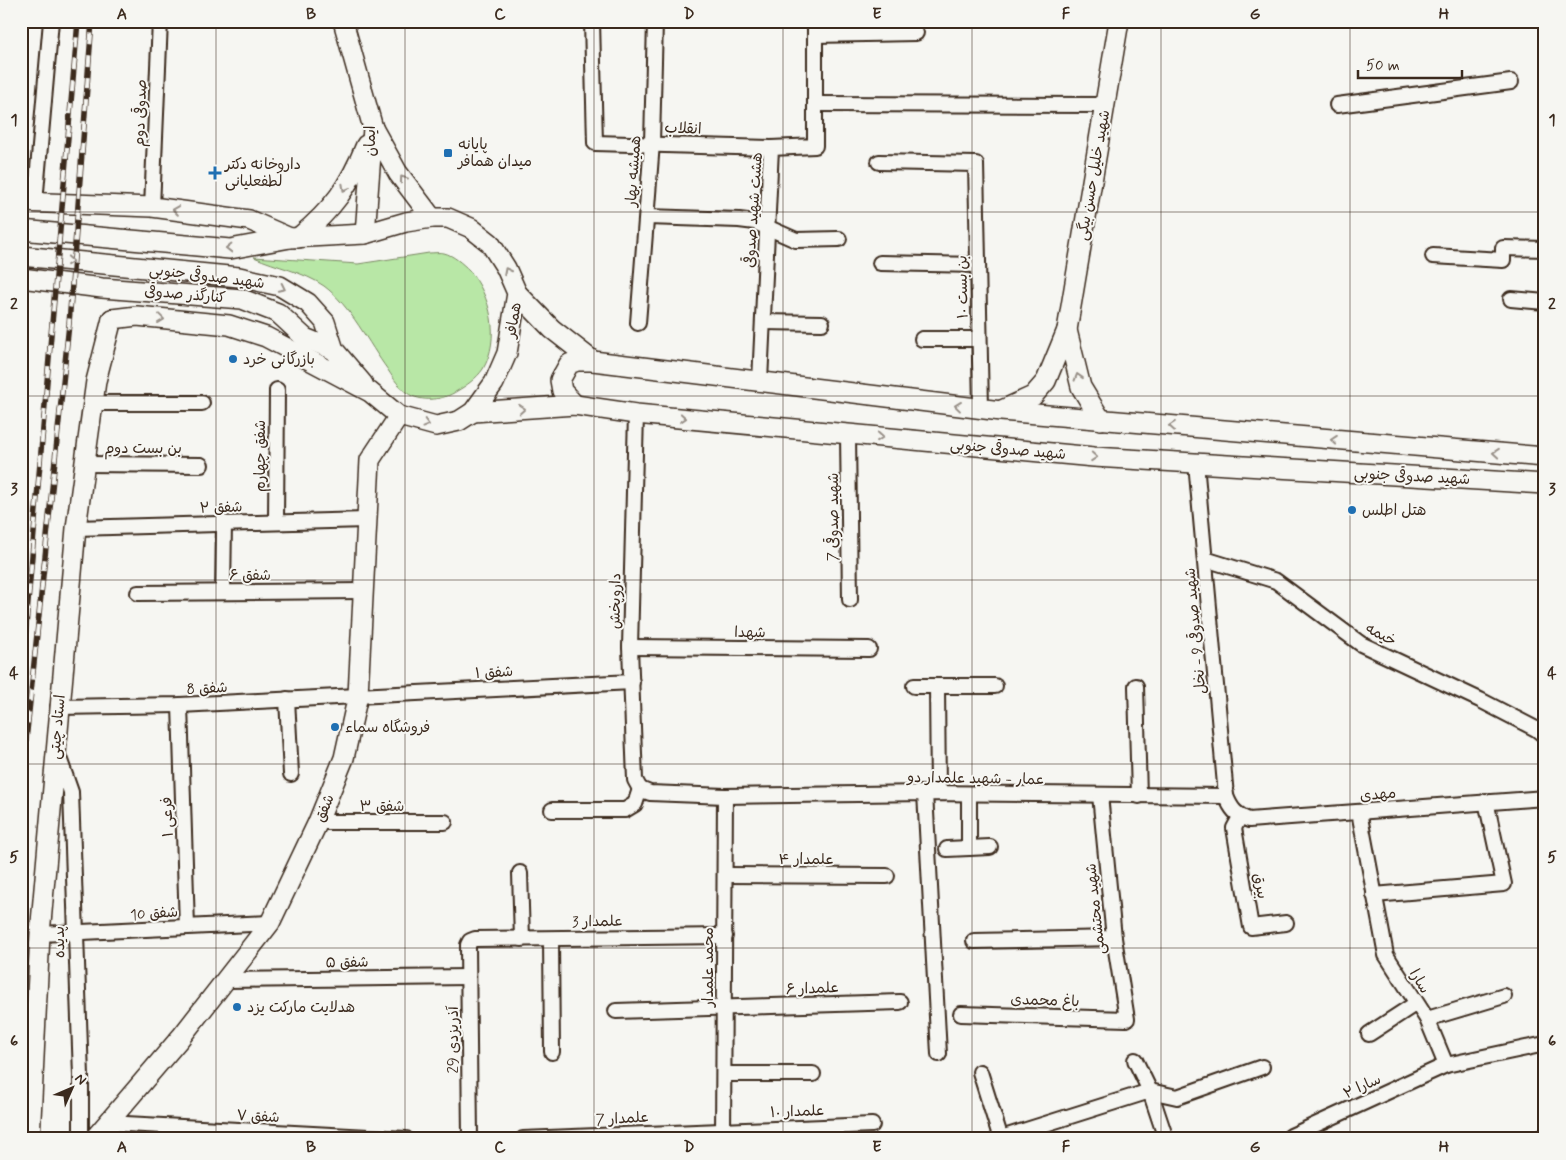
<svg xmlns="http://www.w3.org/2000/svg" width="1566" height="1160" viewBox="0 0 1566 1160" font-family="Mynerve,'Playpen Sans Arabic',sans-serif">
  <rect width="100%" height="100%" fill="#f6f6f2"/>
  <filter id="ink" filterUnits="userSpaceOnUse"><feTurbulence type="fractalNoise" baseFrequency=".02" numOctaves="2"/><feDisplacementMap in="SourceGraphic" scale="10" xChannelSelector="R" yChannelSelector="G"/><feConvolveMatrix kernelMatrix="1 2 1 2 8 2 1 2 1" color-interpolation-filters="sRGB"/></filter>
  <g filter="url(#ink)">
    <path fill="#b8e7a6" stroke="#7a8862" d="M429 253C434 253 440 252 444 253 453 255 463 264 469 270 491 296 501 338 483 369 477 378 466 386 457 391 444 400 421 403 407 393 400 388 393 378 388 370 368 343 351 306 324 286 304 272 276 267 254 257L358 264Z"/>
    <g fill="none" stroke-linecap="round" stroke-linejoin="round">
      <defs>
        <g id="street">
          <path d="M592 21 595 143 771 148"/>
          <path d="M815 35 916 33"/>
          <path d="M815 104 1105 105"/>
          <path d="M1337 105 1511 82"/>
          <path d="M879 162 976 164 981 408"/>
          <path d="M35 203 51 21"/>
          <path d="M152 207 160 21"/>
          <path d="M647 217 739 220 755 222 796 240 839 239"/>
          <path d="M1433 256 1503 260V248L1545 249"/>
          <path d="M880 263 978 265"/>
          <path d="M1511 299 1545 302"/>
          <path d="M763 322 822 323"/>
          <path d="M638 323 652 143 655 21"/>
          <path d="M922 339H979"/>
          <path d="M760 381 771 148 815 146V21"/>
          <path d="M93 403H202"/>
          <path d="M636 414 630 647 635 780 640 789"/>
          <path d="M848 434 850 600"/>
          <path d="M1196 463 1226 796C1231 809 1236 815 1249 820L1545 798"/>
          <path d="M85 464 201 465"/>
          <path d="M276 522 277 390"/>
          <path d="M76 528 366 520"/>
          <path d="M1205 559 1276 581 1361 644 1480 700 1536 729 1545 736"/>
          <path d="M223 591 224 523"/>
          <path d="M138 593 363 591"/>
          <path d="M630 647 869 649"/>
          <path d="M914 686H995"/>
          <path d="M937 686 938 793"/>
          <path d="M1136 686 1139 796"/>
          <path d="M287 699 291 774"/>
          <path d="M180 705 187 927"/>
          <path d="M58 707 180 705 632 682"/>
          <path d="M57 752 71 792 81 1076V1139"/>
          <path d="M640 789 650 793 725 796 925 793 1226 796"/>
          <path d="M925 793 939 1054"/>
          <path d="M969 795V848L990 847"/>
          <path d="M552 810H625L635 804 640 789"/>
          <path d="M1359 812 1386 955 1427 1019 1446 1065 1545 1044"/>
          <path d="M1240 817 1234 828 1251 927 1286 923"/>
          <path d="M318 822H445"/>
          <path d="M947 849 969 848"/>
          <path d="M520 873 522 939"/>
          <path d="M725 875 887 876"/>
          <path d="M1374 895 1504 884 1486 801"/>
          <path d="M40 934 270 923"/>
          <path d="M551 939 552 1052"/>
          <path d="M974 941 1114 938"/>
          <path d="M227 980 468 977"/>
          <path d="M616 1011 900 1002"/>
          <path d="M961 1014 1127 1019 1114 938 1100 795"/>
          <path d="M1427 1019 1504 996"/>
          <path d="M1369 1034 1415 1004"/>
          <path d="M1135 1060 1150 1091 1177 1097 1262 1067"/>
          <path d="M980 1072 1001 1139"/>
          <path d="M724 1074H813"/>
          <path d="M107 1123 406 1139"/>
          <path d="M1291 1136 1446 1065"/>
          <path d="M723 1137 725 796"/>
          <path d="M1001 1138 1150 1091 1166 1139"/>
          <path d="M470 1139 468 945 470 941 475 939 725 936"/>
          <path d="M523 1139 872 1125"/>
          <path d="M1537 1139 1545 1135"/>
        </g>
        <g id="secondary">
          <path d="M343 21 373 128 365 234"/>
          <path d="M373 128 398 173 432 218"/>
          <path d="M21 202 152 207 249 220 290 238"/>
          <path d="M21 230 230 249 290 238 365 234 406 222 432 218H448L471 228 490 243 506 268 517 293 507 353 494 383 473 412 459 421 436 426 399 416 370 392 266 337 229 325 137 316 112 319"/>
          <path d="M298 238C333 209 349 187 366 145"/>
          <path d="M21 256 239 277 280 286 308 303 325 322 334 350 363 384"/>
          <path d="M21 278 102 288 242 299 278 313 305 338 334 350"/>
          <path d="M517 293 552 329 593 361 1001 411 1545 457"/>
          <path d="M1067 330 1119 21"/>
          <path d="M575 405 562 391 560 380 569 364 577 361H593"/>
          <path d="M1002 410 1033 396 1046 381 1067 330 1081 387 1101 420"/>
          <path d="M473 412 575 405 636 414 1094 457 1545 484"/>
          <path d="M30 1139 40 934 76 528 96 381 112 319"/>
          <path d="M94 1139 181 1037 270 923 318 822 344 758 358 695 370 460 399 416"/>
        </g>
      </defs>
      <use href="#street" stroke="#3b2a1e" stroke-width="18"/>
      <use href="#secondary" stroke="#3b2a1e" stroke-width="22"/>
      <use href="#street" stroke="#f6f6f2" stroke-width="14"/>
      <use href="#secondary" stroke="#f6f6f2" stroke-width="19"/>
      <defs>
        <g id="rail">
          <path d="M21 684 78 21"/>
          <path d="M21 789 69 324 92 21"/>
        </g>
      </defs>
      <use href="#rail" stroke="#3b2a1e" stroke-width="5.5"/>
      <use href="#rail" stroke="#f6f6f2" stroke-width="4" stroke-dasharray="11" stroke-linecap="butt"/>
    </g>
    <defs><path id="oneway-chevron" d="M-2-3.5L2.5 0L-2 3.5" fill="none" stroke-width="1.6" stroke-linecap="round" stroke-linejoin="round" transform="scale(1.25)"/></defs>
    <g stroke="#989088">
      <use href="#oneway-chevron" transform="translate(403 179) rotate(-126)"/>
      <use href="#oneway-chevron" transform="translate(345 188) rotate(119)"/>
      <use href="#oneway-chevron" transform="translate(176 210) rotate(-172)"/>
      <use href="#oneway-chevron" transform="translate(229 248) rotate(179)"/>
      <use href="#oneway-chevron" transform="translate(70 261) rotate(5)"/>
      <use href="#oneway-chevron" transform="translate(507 271) rotate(-117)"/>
      <use href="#oneway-chevron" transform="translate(282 288) rotate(26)"/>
      <use href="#oneway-chevron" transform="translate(161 319) rotate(7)"/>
      <use href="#oneway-chevron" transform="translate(1078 377) rotate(-107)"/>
      <use href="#oneway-chevron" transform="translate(958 406) rotate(-173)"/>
      <use href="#oneway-chevron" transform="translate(522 409) rotate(-4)"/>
      <use href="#oneway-chevron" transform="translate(683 418) rotate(5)"/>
      <use href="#oneway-chevron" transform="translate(426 424) rotate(15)"/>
      <use href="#oneway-chevron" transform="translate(1172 426) rotate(-175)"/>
      <use href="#oneway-chevron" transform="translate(880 437) rotate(5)"/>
      <use href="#oneway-chevron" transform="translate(1334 440) rotate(-175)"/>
      <use href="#oneway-chevron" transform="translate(1496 453) rotate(-175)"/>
      <use href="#oneway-chevron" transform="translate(1094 457) rotate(4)"/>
    </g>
  </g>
  <path fill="none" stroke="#3b2a1e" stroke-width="1" stroke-opacity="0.55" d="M216 21V1139M405 21V1139M594 21V1139M783 21V1139M972 21V1139M1161 21V1139M1350 21V1139M21 212H1545M21 396H1545M21 580H1545M21 764H1545M21 948H1545"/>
  <g fill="#1f6fb2" stroke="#f6f6f2" stroke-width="2">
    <rect x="443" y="148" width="10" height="10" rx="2.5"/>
    <path d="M212.5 165.5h5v5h5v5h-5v5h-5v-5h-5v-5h5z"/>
    <circle cx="233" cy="359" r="5"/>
    <circle cx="1352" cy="510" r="5"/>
    <circle cx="335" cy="727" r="5"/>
    <circle cx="237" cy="1007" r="5"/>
  </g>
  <g text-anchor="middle" stroke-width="4" stroke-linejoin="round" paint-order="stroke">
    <g font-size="15" fill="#3b2a1e" stroke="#f6f6f2">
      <text transform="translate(140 113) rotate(-88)" y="5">صدوقی دوم</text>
      <text transform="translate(683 128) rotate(2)" y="5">انقلاب</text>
      <text transform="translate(370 141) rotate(-90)" y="5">ایمان</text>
      <text transform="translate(633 171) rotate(-86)" y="5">همیشه بهار</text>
      <text transform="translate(1093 175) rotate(-80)" y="5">شهید خلیل حسن بیگی</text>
      <text transform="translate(753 210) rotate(-86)" y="5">هشت شهید صدوقی</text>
      <text transform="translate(207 276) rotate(7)" y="5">شهید صدوقی جنوبی</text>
      <text transform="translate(962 287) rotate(-91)" y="5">بن بست ۱۰</text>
      <text transform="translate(185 294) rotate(5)" y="5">کنارگذر صدوقی</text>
      <text transform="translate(513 320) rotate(-80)" y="5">همافر</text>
      <text x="143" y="453">بن بست دوم</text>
      <text transform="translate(1008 449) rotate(5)" y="5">شهید صدوقی جنوبی</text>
      <text transform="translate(260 456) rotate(-90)" y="5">شفق چهارم</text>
      <text transform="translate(1412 476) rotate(3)" y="5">شهید صدوقی جنوبی</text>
      <text transform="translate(221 507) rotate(-2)" y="5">شفق ۲</text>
      <text transform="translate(833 517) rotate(-90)" y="5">شهید صدوقی 7</text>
      <text x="250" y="580">شفق ۶</text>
      <text transform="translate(615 601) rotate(-89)" y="5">داروپخش</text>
      <text transform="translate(1195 631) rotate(-95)" y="5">شهید صدوقی 9 - نخل</text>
      <text transform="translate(750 632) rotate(1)" y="5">شهدا</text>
      <text transform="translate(1381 634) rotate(28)" y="5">خیمه</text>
      <text transform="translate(494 672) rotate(-3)" y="5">شفق ۱</text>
      <text transform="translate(207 688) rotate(-3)" y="5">شفق 8</text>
      <text transform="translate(57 727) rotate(-85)" y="5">استاد چیتی</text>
      <text transform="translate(976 778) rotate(1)" y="5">عمار - شهید علمدار دو</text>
      <text transform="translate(1378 794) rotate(-5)" y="5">مهدی</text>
      <text x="382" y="811">شفق ۳</text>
      <text transform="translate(324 808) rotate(-68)" y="5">شفق</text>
      <text transform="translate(167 817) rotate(-92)" y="5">فرعی ۱</text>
      <text x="806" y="864">علمدار ۴</text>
      <text transform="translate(1261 886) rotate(80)" y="5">بیرق</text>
      <text transform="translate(1095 909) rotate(-96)" y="5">شهید محتشمی</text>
      <text transform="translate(154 913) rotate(-4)" y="5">شفق 10</text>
      <text transform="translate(597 921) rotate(-1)" y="5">علمدار 3</text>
      <text transform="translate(59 942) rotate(-91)" y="5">پدیده</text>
      <text transform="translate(347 962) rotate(-1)" y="5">شفق ۵</text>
      <text transform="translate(708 967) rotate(-90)" y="5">محمد علمدار</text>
      <text transform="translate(1420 981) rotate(59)" y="5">سارا</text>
      <text transform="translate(812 988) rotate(-2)" y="5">علمدار ۶</text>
      <text transform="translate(1045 1000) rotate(2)" y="5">باغ محمدی</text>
      <text transform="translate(453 1040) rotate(-90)" y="5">آذریزدی 29</text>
      <text transform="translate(1362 1086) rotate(-25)" y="5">سارا ۲</text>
      <text transform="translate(797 1111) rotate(-2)" y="5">علمدار ۱۰</text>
      <text transform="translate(258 1116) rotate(3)" y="5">شفق ۷</text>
      <text transform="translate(622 1118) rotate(-3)" y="5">علمدار 7</text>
    </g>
    <g font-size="15" fill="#3b2a1e" stroke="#f6f6f2" text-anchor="start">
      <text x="458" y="149">پایانه<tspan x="458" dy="17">میدان همافر</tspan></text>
      <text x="225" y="169">داروخانه دکتر<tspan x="225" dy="17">لطفعلیانی</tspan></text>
      <text x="243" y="364">بازرگانی خرد</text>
      <text x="1362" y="515">هتل اطلس</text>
      <text x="345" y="732">فروشگاه سماء</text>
      <text x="247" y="1012">هدلایت مارکت یزد</text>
    </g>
  </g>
  <rect width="1566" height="1160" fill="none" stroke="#f6f6f2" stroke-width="55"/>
  <g transform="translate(72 1088) rotate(45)" stroke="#f6f6f2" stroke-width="4" paint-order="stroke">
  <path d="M0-4L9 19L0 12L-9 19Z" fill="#3b2a1e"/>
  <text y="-8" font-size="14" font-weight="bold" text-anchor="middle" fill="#3b2a1e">N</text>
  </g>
  <path d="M1358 70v8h104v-8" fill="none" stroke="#3b2a1e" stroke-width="2.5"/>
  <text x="1366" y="70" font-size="15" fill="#3b2a1e" stroke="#f6f6f2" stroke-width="4" paint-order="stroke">50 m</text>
  <rect x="28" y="28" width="1510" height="1104" fill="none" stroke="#3b2a1e" stroke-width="2"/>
  <g font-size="16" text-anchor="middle" font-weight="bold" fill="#3b2a1e">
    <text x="122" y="19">A</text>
    <text x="311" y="19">B</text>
    <text x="500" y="19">C</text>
    <text x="689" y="19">D</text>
    <text x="877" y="19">E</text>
    <text x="1066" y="19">F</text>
    <text x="1255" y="19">G</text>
    <text x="1444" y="19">H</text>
    <text x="14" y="125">1</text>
    <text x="1552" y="125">1</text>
    <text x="14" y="309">2</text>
    <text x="1552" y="309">2</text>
    <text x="14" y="494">3</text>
    <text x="1552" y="494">3</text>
    <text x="14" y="678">4</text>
    <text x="1552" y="678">4</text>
    <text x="14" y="862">5</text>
    <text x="1552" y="862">5</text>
    <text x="14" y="1046">6</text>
    <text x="1552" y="1046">6</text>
    <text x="122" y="1152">A</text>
    <text x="311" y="1152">B</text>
    <text x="500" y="1152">C</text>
    <text x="689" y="1152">D</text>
    <text x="877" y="1152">E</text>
    <text x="1066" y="1152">F</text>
    <text x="1255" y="1152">G</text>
    <text x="1444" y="1152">H</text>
  </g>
</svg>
